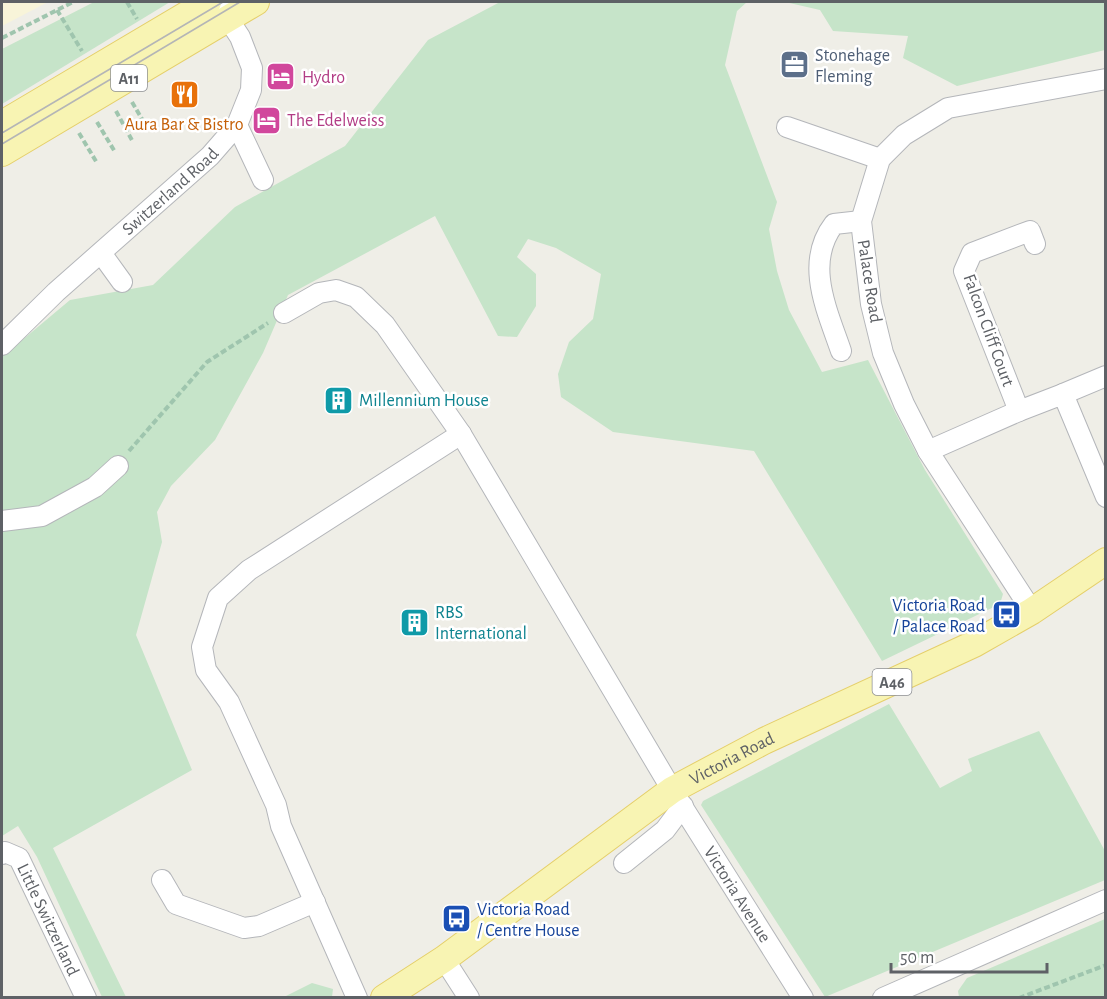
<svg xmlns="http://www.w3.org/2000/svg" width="1107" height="999" viewBox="0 0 1107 999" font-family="'Alegreya Sans',sans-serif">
  <rect width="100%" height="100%" fill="#efeee7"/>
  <g fill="#c6e4c9">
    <path d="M94 2H170L2 104V49Z"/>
    <path d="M500 2H747L737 11 725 65 777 202 769 229 777 271 789 310 822 372 868 360 925 470 1003 594 1000 604 882 661 754 451 613 432 561 397 558 374 569 342 593 319 601 274 556 248 528 239 517 257 536 274V306L517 337 498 336 435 216 288 295 263 353 215 440 171 486 157 512 162 542 136 635 192 770 53 848 126 997H102L37 857 18 826 2 836V357L70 300 153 285 235 207 345 146 428 40Z"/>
    <path d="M785 2H1105V50L957 86 903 58 908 36 833 31 820 10Z"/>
    <path d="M889 704 940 788 972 771 968 759 1039 731 1105 851V880L825 997 701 805 703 801Z"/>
    <path d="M1105 919V997H959L958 991 967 978Z"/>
    <path d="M312 983 333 989 332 997H284Z"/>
  </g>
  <path fill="#f8f4d9" d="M2 2H48L2 26Z"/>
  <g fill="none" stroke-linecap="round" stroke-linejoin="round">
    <defs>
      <g id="minor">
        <path d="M237 125 263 180"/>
        <path d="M787 127 880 159"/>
        <path d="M101 253 122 282"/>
        <path id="s1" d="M284 313 319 293 336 290 356 297 385 325 461 434 672 790 803 998"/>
        <path id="s2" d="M2 345 56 292 210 156 237 125 251 90 252 68 240 37 217 2"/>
        <path d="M841 351C827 310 804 263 834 224L861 221"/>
        <path d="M1063 394 1106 376"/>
        <path d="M1019 411 1063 394 1106 497"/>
        <path d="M928 451 1019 411 964 271 972 253 1030 231 1035 244"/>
        <path d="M2 521 42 516 95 487 118 466"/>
        <path d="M1032 611 928 451 904 404 883 353 871 304 861 221 880 159 904 135 948 108 1106 79"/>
        <path id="s3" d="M2 854 5 852 19 858 86 998"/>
        <path d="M624 863 665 830 683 806"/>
        <path d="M162 880 176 904 244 928 259 926 315 902"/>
        <path d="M444 959 469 998"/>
        <path d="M357 998 281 826 276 805 229 702 206 670 202 647 218 598 249 570 461 434"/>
        <path d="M883 998 1106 900"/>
      </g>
      <g id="major">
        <path d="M2 124 208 2"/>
        <path d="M2 153 256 2"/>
        <path id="s4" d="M384 998 444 959 672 790 764 741 974 644 1032 611 1106 561"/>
      </g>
    </defs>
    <use href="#minor" stroke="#b4b6ba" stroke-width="22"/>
    <use href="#major" stroke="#e5cf6a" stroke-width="28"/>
    <g stroke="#9fc5ae" stroke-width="4" stroke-dasharray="6 3" stroke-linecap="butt">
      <path d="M127 2 137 19"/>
      <path d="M57 10 82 51"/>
      <path d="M2 38 73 2"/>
      <path d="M132 102 142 119"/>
      <path d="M116 111 133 142"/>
      <path d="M97 122 115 152"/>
      <path d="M79 133 97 163"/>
      <path d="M129 451 207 362 268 323"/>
      <path d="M1019 998 1106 965"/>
    </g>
    <use href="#minor" stroke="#fff" stroke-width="20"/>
    <use href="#major" stroke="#f8f4b3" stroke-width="26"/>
    <g stroke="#b4b5b6" stroke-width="1.5">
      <path d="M2 133 223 2"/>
      <path d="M2 144 240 2"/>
    </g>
  </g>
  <defs>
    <symbol id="office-square" viewBox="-11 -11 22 22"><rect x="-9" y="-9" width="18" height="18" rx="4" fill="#5c6f8a" stroke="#fff"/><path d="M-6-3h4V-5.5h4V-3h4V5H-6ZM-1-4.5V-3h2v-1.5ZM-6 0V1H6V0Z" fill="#fff"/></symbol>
    <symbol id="hotel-square" viewBox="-11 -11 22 22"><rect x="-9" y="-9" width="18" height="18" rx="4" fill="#d1479c" stroke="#fff"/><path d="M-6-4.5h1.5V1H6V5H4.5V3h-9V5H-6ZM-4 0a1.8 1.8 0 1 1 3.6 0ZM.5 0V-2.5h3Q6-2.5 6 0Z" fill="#fff"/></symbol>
    <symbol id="restaurant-square" viewBox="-11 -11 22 22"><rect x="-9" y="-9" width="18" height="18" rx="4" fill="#e8710a" stroke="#fff"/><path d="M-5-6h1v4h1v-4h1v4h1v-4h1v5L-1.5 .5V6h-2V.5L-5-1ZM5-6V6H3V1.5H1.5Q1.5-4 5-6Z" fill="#fff"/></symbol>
    <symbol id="building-square" viewBox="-11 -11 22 22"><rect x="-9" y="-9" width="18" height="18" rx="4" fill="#0f9aa8" stroke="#fff"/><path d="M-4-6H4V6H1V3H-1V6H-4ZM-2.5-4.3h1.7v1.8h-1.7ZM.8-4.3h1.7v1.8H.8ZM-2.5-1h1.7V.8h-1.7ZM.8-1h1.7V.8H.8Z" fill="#fff"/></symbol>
    <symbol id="bus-square" viewBox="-11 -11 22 22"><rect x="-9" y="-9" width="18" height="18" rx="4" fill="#1a4fb4" stroke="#fff"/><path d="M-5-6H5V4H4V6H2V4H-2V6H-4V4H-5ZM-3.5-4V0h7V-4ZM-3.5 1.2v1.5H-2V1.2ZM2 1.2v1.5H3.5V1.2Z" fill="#fff"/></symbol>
  </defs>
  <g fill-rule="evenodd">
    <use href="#office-square" x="778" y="48" width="33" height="33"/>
    <use href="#hotel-square" x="264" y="60" width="33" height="33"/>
    <use href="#restaurant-square" x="168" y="78" width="33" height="33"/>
    <use href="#hotel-square" x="250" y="104" width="33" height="33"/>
    <use href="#building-square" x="322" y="384" width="33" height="33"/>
    <use href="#bus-square" x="990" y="598" width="33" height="33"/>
    <use href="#building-square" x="398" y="606" width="33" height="33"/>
    <use href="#bus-square" x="440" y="902" width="33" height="33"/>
  </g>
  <g text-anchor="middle" stroke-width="5" stroke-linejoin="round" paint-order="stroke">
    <g fill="#fff" stroke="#8e9094" stroke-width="1.5">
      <rect x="111" y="65" width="36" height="26" rx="4.5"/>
      <rect x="872.5" y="669" width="39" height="26" rx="4.5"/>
    </g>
    <g font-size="16" font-weight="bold" fill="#5e6166">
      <text x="129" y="84">A11</text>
      <text x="892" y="688">A46</text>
    </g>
    <g font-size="18" fill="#4e5e75" stroke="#fff" text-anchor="start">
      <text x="815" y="61">Stonehage<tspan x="815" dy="21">Fleming</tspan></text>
    </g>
    <g font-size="18" fill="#b23c85" stroke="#fff" text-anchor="start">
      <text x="302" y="83">Hydro</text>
      <text x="287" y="126">The Edelweiss</text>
    </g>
    <g font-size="18" fill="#c56008" stroke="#fff">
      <text x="184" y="130">Aura Bar &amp; Bistro</text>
    </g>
    <g font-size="18" fill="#5e6166" stroke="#fff">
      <text dy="6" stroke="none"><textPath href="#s2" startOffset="228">Switzerland Road</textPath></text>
      <text transform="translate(870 281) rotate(81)" y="6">Palace Road</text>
      <text transform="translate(989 330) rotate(70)" y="6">Falcon Cliff Court</text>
      <text dy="6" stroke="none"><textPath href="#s4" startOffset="423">Victoria Road</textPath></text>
      <text dy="6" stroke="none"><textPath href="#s1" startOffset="789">Victoria Avenue</textPath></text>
      <text dy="6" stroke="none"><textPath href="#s3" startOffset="87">Little Switzerland</textPath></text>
    </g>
    <g font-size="18" fill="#0d838f" stroke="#fff" text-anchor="start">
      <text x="359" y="406">Millennium House</text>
      <text x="435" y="618">RBS<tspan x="435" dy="21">International</tspan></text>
    </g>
    <g font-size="18" fill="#164399" stroke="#fff" text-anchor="end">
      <text x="985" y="611">Victoria Road<tspan x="985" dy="21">/ Palace Road</tspan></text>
      <text x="477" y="915" text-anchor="start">Victoria Road<tspan x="477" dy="21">/ Centre House</tspan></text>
    </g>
  </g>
  <rect width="1107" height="999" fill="none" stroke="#5e6166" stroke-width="6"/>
  <path d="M891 963v9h156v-9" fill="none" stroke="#5e6166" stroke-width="3"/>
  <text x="900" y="963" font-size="18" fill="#5e6166" stroke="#ffffff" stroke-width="4.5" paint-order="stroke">50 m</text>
</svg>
